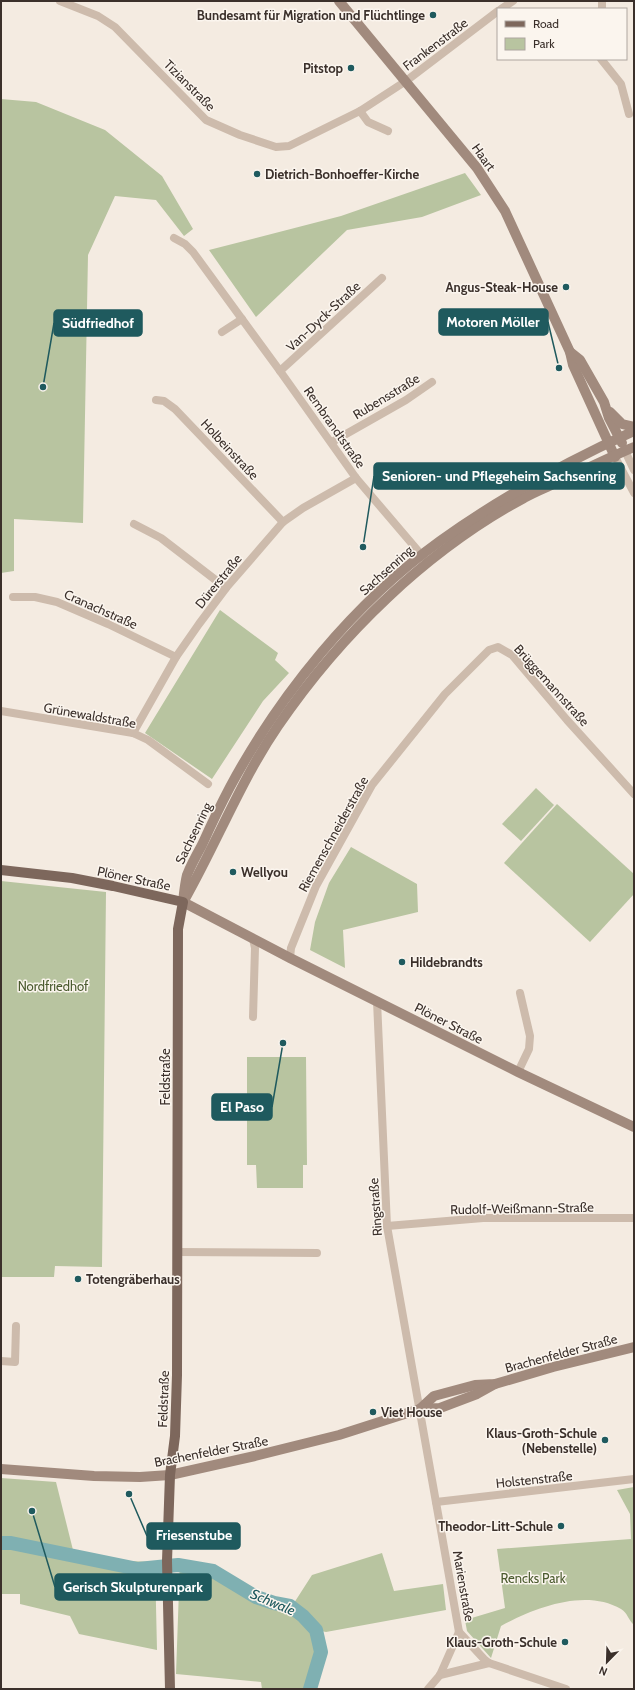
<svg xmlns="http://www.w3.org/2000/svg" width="635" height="1690" viewBox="0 0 635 1690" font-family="Cabin,sans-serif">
  <rect width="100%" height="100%" fill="#f4ebe1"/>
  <g fill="#b8c4a0">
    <path d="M1 99 36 102 105 130 162 176 193 229 184 236 156 200 115 196 88 255 83 523 14 519V571L1 573Z"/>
    <path d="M465 173 481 195 422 217 347 230 256 317 209 250 341 216Z"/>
    <path d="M220 610 278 653 275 660 289 673 263 701 212 779 145 733Z"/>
    <path d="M536 788 554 805 521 841 502 824Z"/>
    <path d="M557 804 634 874V894L590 942 504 863Z"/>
    <path d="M351 847 417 884 418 912 343 930 345 968 310 950 315 922 329 883Z"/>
    <path d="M1 881 106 892 102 1267 55 1266 54 1277H1Z"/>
    <path d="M247 1057H306L307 1165H303V1188H257L256 1165H247Z"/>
    <path d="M1 1478 56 1482 73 1550 127 1561 155 1562 157 1650 79 1634 70 1616 20 1604V1594H1Z"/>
    <path d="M634 1487V1625C629 1621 627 1612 621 1609 585 1588 534 1608 501 1626L491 1658 467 1631 465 1620 505 1608 497 1549 631 1539 630 1514 617 1490Z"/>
    <path d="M382 1553 394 1591 443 1584 446 1610 326 1632 317 1630 321 1652 310 1689H262L261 1682 176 1674 180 1561 218 1569 240 1585 258 1596 294 1603 312 1575Z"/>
  </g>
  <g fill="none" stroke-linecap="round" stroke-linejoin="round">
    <path stroke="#7fb0b2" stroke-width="14" d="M1 1543H11L138 1569 178 1565 213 1571 256 1597 274 1603 290 1606 303 1616 316 1630 321 1652 310 1689"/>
    <g stroke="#cdbbac" stroke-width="8">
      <path d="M60 1 98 16 115 27 206 120 240 135 276 147 289 146 360 111 406 81 498 11"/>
      <path d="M602 1V9"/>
      <path d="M501 9 513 1"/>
      <path d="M601 59 621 84 629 114"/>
      <path d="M360 111 368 122 388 131"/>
      <path d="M174 238 185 244 193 252 280 371 356 478 425 559"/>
      <path d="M222 332 242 319"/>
      <path d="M280 371 382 278"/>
      <path d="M156 400 164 401 175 409 283 522"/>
      <path d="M332 442 406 400 432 382"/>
      <path d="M625 451 634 470"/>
      <path d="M615 457 634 493"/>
      <path d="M134 524 161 538 226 588"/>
      <path d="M13 597H35L57 602 108 624 176 657"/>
      <path d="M1 711 133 733 148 740 208 784"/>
      <path d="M133 733 176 657 199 624 226 588 283 522 303 508 356 478"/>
      <path d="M290 958 291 948 316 886 372 785 445 694 489 650 498 647 512 655 567 720 634 794"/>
      <path d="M377 1001 387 1226 459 1632 440 1675 428 1689"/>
      <path d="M253 1017 255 948 253 939"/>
      <path d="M518 1072 529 1049 530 1036 520 993"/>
      <path d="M387 1226 483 1218H634"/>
      <path d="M178 1252 317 1253"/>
      <path d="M1 1361 15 1362 16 1326"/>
      <path d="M436 1502 634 1479"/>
      <path d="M489 1663 566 1689"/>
      <path d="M440 1675 489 1663 484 1659 459 1632"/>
    </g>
    <g stroke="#a18a7d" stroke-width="10">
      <path d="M339 1 477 168 505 211 570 352 573 365 615 457"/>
      <path d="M570 352 580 360 604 402 609 418 622 443"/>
      <path d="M610 412 622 424 634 427"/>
      <path d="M186 897C218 840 241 780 278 726 340 635 426 551 524 498 536 491 550 486 562 480 586 469 610 457 634 447"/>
      <path d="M183 902C184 893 185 883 187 875 191 865 197 854 202 845 211 825 220 806 230 787 280 694 354 603 440 541 500 498 566 462 634 431"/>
      <path d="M183 902 290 958 518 1072 634 1127"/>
      <path d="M420 1409 434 1396 475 1385 495 1384 553 1367 634 1347"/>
      <path d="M1 1469 94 1476 140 1477 170 1475 255 1456 339 1435 420 1409 440 1408 477 1394 495 1384"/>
    </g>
    <path stroke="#7d675c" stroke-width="10" d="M1 870 72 878 113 886 183 902 178 929 177 1375 175 1436 170 1475 167 1561 170 1689"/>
  </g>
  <g fill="#1f5a5e" stroke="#fbf5ee" stroke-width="1.5">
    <circle cx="433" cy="15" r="4"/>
    <circle cx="351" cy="68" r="4"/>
    <circle cx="257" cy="174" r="4"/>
    <circle cx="566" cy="287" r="4"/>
    <circle cx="233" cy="872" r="4"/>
    <circle cx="402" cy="962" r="4"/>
    <circle cx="78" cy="1279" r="4"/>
    <circle cx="373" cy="1412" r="4"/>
    <circle cx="605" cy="1440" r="4"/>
    <circle cx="561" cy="1526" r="4"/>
    <circle cx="565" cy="1642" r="4"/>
  </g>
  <g text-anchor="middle" stroke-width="3" stroke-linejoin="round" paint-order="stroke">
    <g font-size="13" font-weight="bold" fill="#3b302b" stroke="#fbf5ee" text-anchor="end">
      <text x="425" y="20">Bundesamt für Migration und Flüchtlinge</text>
      <text x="343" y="73">Pitstop</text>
      <text x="265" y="179" text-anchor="start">Dietrich-Bonhoeffer-Kirche</text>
      <text x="558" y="292">Angus-Steak-House</text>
      <text x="241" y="877" text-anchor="start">Wellyou</text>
      <text x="410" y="967" text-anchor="start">Hildebrandts</text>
      <text x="86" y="1284" text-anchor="start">Totengräberhaus</text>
      <text x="381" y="1417" text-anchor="start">Viet House</text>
      <text x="597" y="1438">Klaus-Groth-Schule<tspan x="597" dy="15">(Nebenstelle)</tspan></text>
      <text x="553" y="1531">Theodor-Litt-Schule</text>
      <text x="557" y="1647">Klaus-Groth-Schule</text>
    </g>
    <g font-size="13" fill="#3b302b" stroke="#fbf5ee">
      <text transform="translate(435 44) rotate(-37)" y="5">Frankenstraße</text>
      <text transform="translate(190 85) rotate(45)" y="5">Tizianstraße</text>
      <text transform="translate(484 157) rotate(54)" y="5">Haart</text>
      <text transform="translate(323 316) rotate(-43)" y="5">Van-Dyck-Straße</text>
      <text transform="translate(386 396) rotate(-31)" y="5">Rubensstraße</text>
      <text transform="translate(335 427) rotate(55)" y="5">Rembrandtstraße</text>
      <text transform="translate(230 449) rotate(47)" y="5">Holbeinstraße</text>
      <text transform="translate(386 570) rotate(-42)" y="5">Sachsenring</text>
      <text transform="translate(218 581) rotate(-51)" y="5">Dürerstraße</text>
      <text transform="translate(101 609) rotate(24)" y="5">Cranachstraße</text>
      <text transform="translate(552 685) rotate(48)" y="5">Brüggemannstraße</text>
      <text transform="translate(90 715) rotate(10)" y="5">Grünewaldstraße</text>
      <text transform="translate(193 833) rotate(-64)" y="5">Sachsenring</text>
      <text transform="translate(333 834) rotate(-61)" y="5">Riemenschneiderstraße</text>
      <text transform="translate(134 878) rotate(12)" y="5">Plöner Straße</text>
      <text transform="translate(449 1023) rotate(27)" y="5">Plöner Straße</text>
      <text transform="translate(165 1077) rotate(-90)" y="5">Feldstraße</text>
      <text transform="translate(375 1207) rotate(-94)" y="5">Ringstraße</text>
      <text transform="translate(522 1208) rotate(-1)" y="5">Rudolf-Weißmann-Straße</text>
      <text transform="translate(561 1353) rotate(-15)" y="5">Brachenfelder Straße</text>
      <text transform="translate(163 1399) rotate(-88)" y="5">Feldstraße</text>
      <text transform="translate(211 1451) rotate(-11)" y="5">Brachenfelder Straße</text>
      <text transform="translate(534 1479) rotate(-6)" y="5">Holstenstraße</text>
      <text transform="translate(464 1586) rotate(80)" y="5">Marienstraße</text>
    </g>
    <g font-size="13" fill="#4a5a2e" stroke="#fbf5ee">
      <text x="53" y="991">Nordfriedhof</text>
      <text x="533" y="1583">Rencks Park</text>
    </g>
    <g font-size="14" font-style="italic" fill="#1f5a5e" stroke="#fbf5ee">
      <text transform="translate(273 1602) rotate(23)" y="5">Schwale</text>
    </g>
  </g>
  <path fill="none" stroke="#1f5a5e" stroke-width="1.5" d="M559 368L548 322M43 387L54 323M363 547L374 476M283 1043L272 1107M129 1494L147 1536M32 1511L55 1587"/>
  <g fill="#1f5a5e" stroke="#fbf5ee" stroke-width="1.5">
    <circle cx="559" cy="368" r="4"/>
    <circle cx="43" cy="387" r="4"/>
    <circle cx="363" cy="547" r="4"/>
    <circle cx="283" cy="1043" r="4"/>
    <circle cx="129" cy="1494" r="4"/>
    <circle cx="32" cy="1511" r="4"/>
  </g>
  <g fill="#1f5a5e" stroke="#1f5a5e" stroke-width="1.5">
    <rect x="439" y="309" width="109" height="26" rx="4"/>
    <rect x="54" y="310" width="88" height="26" rx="4"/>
    <rect x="374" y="463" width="250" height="26" rx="4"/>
    <rect x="212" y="1094" width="60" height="26" rx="4"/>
    <rect x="147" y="1523" width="93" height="26" rx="4"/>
    <rect x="55" y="1574" width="156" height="26" rx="4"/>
  </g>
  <g font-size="14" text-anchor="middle" font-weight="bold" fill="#fff">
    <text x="493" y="327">Motoren Möller</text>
    <text x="98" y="328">Südfriedhof</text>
    <text x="499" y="481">Senioren- und Pflegeheim Sachsenring</text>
    <text x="242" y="1112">El Paso</text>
    <text x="194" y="1540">Friesenstube</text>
    <text x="133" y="1592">Gerisch Skulpturenpark</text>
  </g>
  <rect width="635" height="1690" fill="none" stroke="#3b302b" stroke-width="4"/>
  <rect x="497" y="8" width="130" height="52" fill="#fbf5ee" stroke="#aea6a0"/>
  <rect x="505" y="21" width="20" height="6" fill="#7d675c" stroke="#aea6a0"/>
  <text x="533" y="28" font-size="12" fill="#3b302b">Road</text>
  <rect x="505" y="38" width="20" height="12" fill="#b8c4a0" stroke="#aea6a0"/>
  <text x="533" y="48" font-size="12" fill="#3b302b">Park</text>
  <g transform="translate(607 1662) rotate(203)" stroke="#fbf5ee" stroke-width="3" paint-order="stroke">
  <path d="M0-3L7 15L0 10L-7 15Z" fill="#3b302b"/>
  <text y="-6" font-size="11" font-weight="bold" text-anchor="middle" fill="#3b302b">N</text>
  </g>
</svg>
